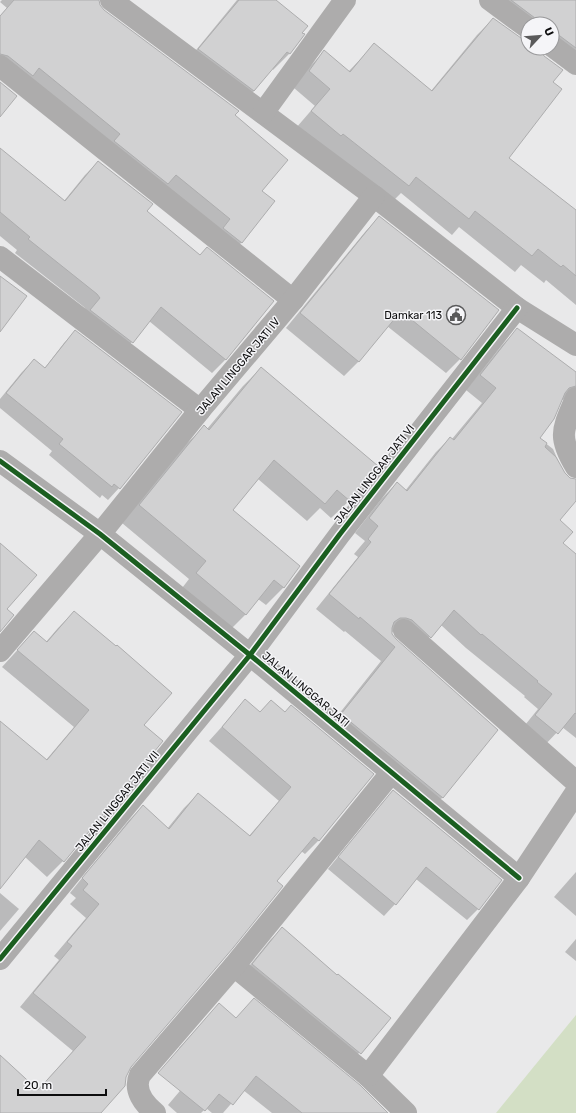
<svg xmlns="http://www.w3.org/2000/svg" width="576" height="1113" viewBox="0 0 576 1113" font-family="Rubik,sans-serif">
  <rect width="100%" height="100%" fill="#e9e9ea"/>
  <path fill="#d3dfc5" d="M576 1015V1113H496Z"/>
  <g fill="#0003" fill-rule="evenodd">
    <path d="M2 0H86L234 115 261 191 274 201 241 243 228 256 0 74V16L7 8 0 2Z"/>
    <path d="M237 0H275L303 35 289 54 273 70 272 68 254 91 238 107 183 66Z"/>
    <path d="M499 0H576V60L560 65 539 50 552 83 508 158 576 212V305L546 280 544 283 521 265 515 272 459 227 452 235 401 193 392 202 296 128 315 106 294 88 308 68 324 52 348 72 374 45 431 91 477 35 493 19 524 41ZM528 24H552V48H528Z"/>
    <path d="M0 149 64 201 85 175 98 162 146 211 200 256 272 301 225 360 212 373 149 321 132 342 119 355 84 307 15 253 17 250 0 236Z"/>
    <path d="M379 217 460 359 446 373 387 326 359 361 344 376 286 328 365 232Z"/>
    <path d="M517 330 576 373V387L563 400H561L539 438 553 449 564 474 569 478 576 480V499L558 520 562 543 576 555V738L562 727 543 747 521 730 538 709 524 697 525 696 466 648 441 625 416 651 398 635 391 631V635L395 640 497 730 442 798 428 812 327 729 381 661 345 631 344 632 316 609 358 557 354 554 365 541 355 533 382 498 397 483 405 491 436 452 450 438 452 439 482 403 466 390 503 344Z"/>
    <path d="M75 332 181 412 119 488 108 500 102 495 100 498 49 455 52 451 0 408V399L22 372 34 360 44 369 64 343Z"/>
    <path d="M261 368 376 466 349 501 331 518 320 508 307 521 258 479 232 511 299 566 283 588 266 605 258 599 246 614 228 632 179 592 189 579 122 523 186 444 204 427 207 429 243 386Z"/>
    <path d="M74 612 142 725 162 741 63 861 47 877 25 857 0 887V722L46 760 74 727 2 667 34 632 46 642 58 628Z"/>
    <path d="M245 701 259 713 271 701 284 713 373 774 318 841 305 854 301 851 276 881 130 1066 100 1113H0V1056L38 1090 73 1051 20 1007 59 960 54 956 86 918 70 904 76 898 70 893 129 820 143 806 167 829 184 808 198 794 249 836 279 801 209 741Z"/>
    <path d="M393 791 478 909 467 920 416 879 395 904 384 916 328 869 382 803Z"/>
    <path d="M576 872V916L554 897Z"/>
    <path d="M0 893 19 909 0 931Z"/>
    <path d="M282 929 337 977 390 1018 350 1063 242 975 271 939Z"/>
    <path d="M576 939V961L565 952Z"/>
    <path d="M254 1000 387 1113H272L243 1090 223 1113H212L206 1108 201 1113H177L168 1105 201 1066 179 1048 219 1004 235 1019Z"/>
  </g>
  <g fill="#d1d1d2" stroke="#adadae">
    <path d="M14 0H99L100 5 104 10 239 111 235 115 288 160 262 191 275 201 242 243 223 228 230 219 176 175 168 184 114 141 120 134 39 68 33 76 8 56 0 54V16Z"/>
    <path d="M239 0H276L308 26 302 33 305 34 290 54 287 52 254 91 198 49Z"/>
    <path d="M511 0H576V48L560 36 552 34V24H540L535 18Z"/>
    <path d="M493 18 521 38 528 40V48H540L541 51 544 56 563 70 553 82 562 89 509 158 576 210V276L563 265 561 267 538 249 532 256 475 211 469 219 416 177 409 186 343 134 341 136 311 111 330 89 309 71 324 50 350 72 374 43 432 91Z"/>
    <path d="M0 82 17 96 0 117Z"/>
    <path d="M0 148 65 201 98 161 153 204 147 211 200 255 207 247 274 301 226 360 161 307 133 343 90 310 100 298 97 294 28 239 30 237 0 212Z"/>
    <path d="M379 216 499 310 461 360 401 311 359 362 300 313Z"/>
    <path d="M0 276 27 296 0 332Z"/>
    <path d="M517 328 576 372V386L569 388 565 393 554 419 540 438 547 443 545 447 556 457 565 473 570 478 576 479V501L560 520 573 532 563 543 576 554V714L575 713 558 734 535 715 552 694 537 682 538 681 482 634 481 635 454 610 431 638 412 620 406 618H400L394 622 392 628V634L396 639 498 730 443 798 341 714 395 647 360 617 359 619 329 594 371 542 368 539 378 526 369 518 397 482 407 491 450 437 454 440 496 388 480 375Z"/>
    <path d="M75 330 182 412 120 489 114 484 112 487 59 444 63 439 6 393 34 359 45 368Z"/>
    <path d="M261 367 378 466 350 501 337 490 325 504 274 460 233 510 300 566 284 588 274 580 246 615 196 573 206 561 139 505 204 425 209 430Z"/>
    <path d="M0 543 37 575 7 609 14 615 0 632Z"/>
    <path d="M74 611 116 646 117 645 172 693 144 725 163 741 64 862 39 840 0 889V721L47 760 89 710 17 650 34 631 47 642Z"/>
    <path d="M245 699 260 712 271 700 285 712 291 705 374 774 319 841 314 837 277 881 283 886 233 948 131 1067 126 1077 125 1086 101 1113H0V1055L38 1090 86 1037 33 993 72 946 67 942 99 904 83 890 88 884 82 878 143 805 169 829 198 793 250 836 291 787 222 727Z"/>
    <path d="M393 790 502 880 479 910 426 867 396 905 338 857Z"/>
    <path d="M282 927 337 975 338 974 391 1018 361 1054 252 964Z"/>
    <path d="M254 998 360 1085 388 1113H302L256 1076 233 1105 219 1094 205 1111 158 1073 219 1003 236 1018Z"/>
  </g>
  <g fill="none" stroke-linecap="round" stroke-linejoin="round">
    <g stroke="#adacac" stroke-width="22">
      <path d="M111 0 374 196 517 308 576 345"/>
      <path d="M490 0 528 28"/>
      <path d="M552 46 576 64"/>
      <path d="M0 66 293 300"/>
      <path d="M263 113 345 0"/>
      <path d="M0 257 200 410"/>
      <path d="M576 398C563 429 557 436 576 467"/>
      <path d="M0 461 100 534 250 655 519 878"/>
      <path d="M404 630 576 782"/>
      <path d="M0 651 100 534 200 410 293 300 374 196"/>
      <path d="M0 959 250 655 340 534 517 308"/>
      <path d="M234 966 368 1076 406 1113"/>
      <path d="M368 1076 519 878 576 792"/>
      <path d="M155 1113C144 1104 133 1090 140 1075L234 966 391 773"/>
    </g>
    <defs>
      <g id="cycleway">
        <path d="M0 461 100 534 250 655 519 878"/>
        <path d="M0 959 250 655 340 534 517 308"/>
      </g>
    </defs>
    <use href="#cycleway" stroke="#f5f5f8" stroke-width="8"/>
    <use href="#cycleway" stroke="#1b5e20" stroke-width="5"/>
  </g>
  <defs>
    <symbol id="civic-ring" viewBox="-11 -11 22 22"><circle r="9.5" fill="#f5f5f8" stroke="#5a5a5b" stroke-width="1.5"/><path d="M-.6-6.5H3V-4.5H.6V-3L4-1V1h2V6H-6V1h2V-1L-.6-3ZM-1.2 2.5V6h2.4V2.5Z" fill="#5a5a5b"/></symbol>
  </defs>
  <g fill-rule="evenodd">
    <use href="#civic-ring" x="445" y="304" width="22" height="22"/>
  </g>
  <g text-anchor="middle" stroke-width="3" stroke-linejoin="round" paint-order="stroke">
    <g font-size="11" fill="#0d0d0e" stroke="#f5f5f8" text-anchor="end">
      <text x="442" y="319">Damkar 113</text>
    </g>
    <g font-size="11" fill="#0d0d0e" stroke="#f5f5f8">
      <text transform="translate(238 366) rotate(-50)" y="4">JALAN LINGGAR JATI IV</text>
      <text transform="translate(374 474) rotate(-52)" y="4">JALAN LINGGAR JATI VI</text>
      <text transform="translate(306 689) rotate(40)" y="4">JALAN LINGGAR JATI</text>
      <text transform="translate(117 801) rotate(-51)" y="4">JALAN LINGGAR JATI VII</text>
    </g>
  </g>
  <g transform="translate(540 36) rotate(64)"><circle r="19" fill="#f5f5f8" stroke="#98989a"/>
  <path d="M0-3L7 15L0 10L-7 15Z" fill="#5a5a5b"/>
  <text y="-6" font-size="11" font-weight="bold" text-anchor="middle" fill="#0d0d0e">U</text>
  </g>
  <path d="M18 1089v6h88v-6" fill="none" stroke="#0d0d0e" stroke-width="2"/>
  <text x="24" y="1089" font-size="12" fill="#0d0d0e" stroke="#f5f5f8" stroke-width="3" paint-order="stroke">20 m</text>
</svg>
